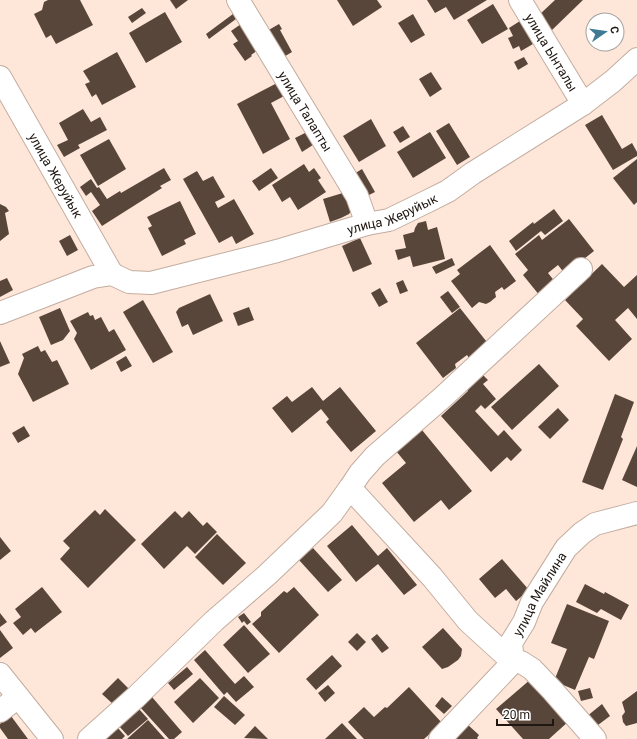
<svg xmlns="http://www.w3.org/2000/svg" width="637" height="739" viewBox="0 0 637 739" font-family="Roboto,sans-serif">
  <rect width="100%" height="100%" fill="#fee7d9"/>
  <g fill="#59463b">
    <path d="M48 0H80L93 25 56 44 51 35 46 38 34 14 42 10 44 2Z"/>
    <path d="M170 0H188L176 9Z"/>
    <path d="M337 0H377L382 7 353 26Z"/>
    <path d="M427 0H487L454 20 446 7 435 13Z"/>
    <path d="M555 0H583L552 30 538 16Z"/>
    <path d="M493 4 508 29 482 44 467 20Z"/>
    <path d="M142 8 146 13 132 23 128 17Z"/>
    <path d="M165 12 182 42 146 63 129 33Z"/>
    <path d="M233 14 236 19 209 39 206 34Z"/>
    <path d="M413 14 425 35 411 43 398 23Z"/>
    <path d="M520 21 533 44 521 51 519 46 513 49 508 38 513 36 509 28Z"/>
    <path d="M241 24 258 50 251 55 252 56 245 61 233 44 238 41 231 31Z"/>
    <path d="M279 24 282 29 280 30 292 52 282 58 267 31Z"/>
    <path d="M117 52 136 87 102 105 96 94 92 97 85 84 90 82 83 71Z"/>
    <path d="M524 57 528 64 518 70 514 62Z"/>
    <path d="M431 72 442 89 430 97 419 79Z"/>
    <path d="M279 82 286 95 271 103 290 139 263 154 237 104Z"/>
    <path d="M83 109 91 122 100 117 107 130 78 145 80 148 64 157 57 145 68 140 59 123Z"/>
    <path d="M602 115 622 149 632 143 637 152V156L613 170 585 125Z"/>
    <path d="M371 119 386 146 359 162 343 136Z"/>
    <path d="M449 123 470 157 457 165 436 131Z"/>
    <path d="M403 126 410 137 400 143 393 132Z"/>
    <path d="M307 132 316 143 302 152 295 138Z"/>
    <path d="M430 132 446 158 413 178 397 152Z"/>
    <path d="M109 139 126 169 98 186 80 155Z"/>
    <path d="M637 159V202L634 205 613 178Z"/>
    <path d="M304 164 309 172 314 168 321 178 318 180 326 192 298 210 290 197 282 202 272 185Z"/>
    <path d="M164 168 171 180 160 186 162 188 102 226 92 211 100 205 91 192 86 196 80 187 91 179 97 188 99 187 107 199 120 191 121 193Z"/>
    <path d="M271 168 278 178 259 191 252 181Z"/>
    <path d="M362 169 375 192 367 196 354 174Z"/>
    <path d="M197 171 203 181 213 176 225 197 215 202 218 208 234 199 254 234 236 244 232 236 219 243 183 179Z"/>
    <path d="M346 192 351 211 349 214 341 218 330 222 323 199Z"/>
    <path d="M180 201 196 234 184 240 186 244 162 256 148 228 152 226 147 217Z"/>
    <path d="M0 204 6 207 9 211 5 213 9 234 0 241Z"/>
    <path d="M554 209 563 221 545 235 541 231 516 251 509 241 533 222 534 224Z"/>
    <path d="M569 219 594 251 565 274 558 265 548 273 556 283 540 296 523 275 528 270 515 254 539 235 542 240Z"/>
    <path d="M426 221 428 230 437 227 445 259 413 267 410 256 398 260 395 250 406 248 403 235 414 232 415 228 418 223Z"/>
    <path d="M70 235 78 250 67 256 59 241Z"/>
    <path d="M360 238 372 264 353 272 342 246Z"/>
    <path d="M490 245 516 281 504 290 502 287 495 292 496 297 490 302 486 304 479 302 472 308 451 281 460 274 457 270Z"/>
    <path d="M452 258 455 265 436 274 432 267Z"/>
    <path d="M602 264 624 287 637 275V319L628 308 615 320 632 339 609 361 576 326 583 319 565 300Z"/>
    <path d="M7 278 13 290 0 297V281Z"/>
    <path d="M403 280 408 291 400 294 396 283Z"/>
    <path d="M380 288 388 302 379 307 371 293Z"/>
    <path d="M448 291 460 307 452 313 440 297Z"/>
    <path d="M210 294 223 321 193 335 188 324 182 327 176 312 179 308Z"/>
    <path d="M143 300 173 352 153 363 123 312Z"/>
    <path d="M249 307 254 320 238 326 233 313Z"/>
    <path d="M60 308 70 331 63 340 51 345 39 317Z"/>
    <path d="M460 308 490 346 471 361 467 355 455 364 456 368 443 378 416 343Z"/>
    <path d="M88 312 90 316 93 315 95 320 101 317 109 332 114 329 126 350 91 370 74 339 77 333 70 321Z"/>
    <path d="M0 341 10 363 0 367Z"/>
    <path d="M38 346 41 352 45 350 52 362 57 360 69 384 33 402 18 374 24 358 22 354Z"/>
    <path d="M126 356 132 366 121 372 116 362Z"/>
    <path d="M539 364 559 386 512 430 491 407Z"/>
    <path d="M483 375 488 380 483 384 496 399 485 409 481 405 475 411 498 436 504 430 522 450 511 461 507 457 491 472 441 416 468 391 467 389Z"/>
    <path d="M312 387 323 401 340 387 376 431 351 452 326 422 329 419 321 409 292 433 272 408 287 396 292 402Z"/>
    <path d="M615 394 634 402 621 437 623 439 603 490 582 482Z"/>
    <path d="M558 408 569 420 550 439 538 427Z"/>
    <path d="M24 426 30 436 18 443 12 433Z"/>
    <path d="M422 430 472 491 449 510 441 500 414 522 382 483 406 463 396 451Z"/>
    <path d="M637 446V487L622 480Z"/>
    <path d="M105 509 136 540 88 588 60 559 70 548 63 541 95 510 100 515Z"/>
    <path d="M175 511 182 518 189 511 203 526 207 522 217 532 195 554 187 546 164 569 141 544Z"/>
    <path d="M352 525 378 556 387 548 417 585 404 595 378 564 356 582 327 546Z"/>
    <path d="M217 534 246 563 223 585 195 557Z"/>
    <path d="M0 537 11 551 0 560Z"/>
    <path d="M313 548 342 580 328 592 299 560Z"/>
    <path d="M502 559 529 590 516 601 506 589 495 598 479 579Z"/>
    <path d="M585 584 604 594 605 592 629 605 621 620 601 609 597 613 576 602Z"/>
    <path d="M42 587 62 612 35 633 31 628 23 635 13 623 21 617 15 609Z"/>
    <path d="M294 587 319 615 279 653 252 624 261 616V612L284 591 287 593Z"/>
    <path d="M567 604 609 621 594 659 589 657 575 690 554 681 567 649 551 643Z"/>
    <path d="M0 613 7 622 0 627Z"/>
    <path d="M244 613 251 622 247 625 244 621 242 623 238 617Z"/>
    <path d="M244 625 270 654 248 673 223 645Z"/>
    <path d="M443 628 462 649 461 656 458 660 448 667 442 669 422 647Z"/>
    <path d="M0 630 13 648 0 658Z"/>
    <path d="M357 633 366 642 357 651 348 642Z"/>
    <path d="M377 634 389 648 382 653 371 639Z"/>
    <path d="M205 650 235 684 244 676 254 687 236 702 227 692 224 695 194 660Z"/>
    <path d="M332 655 342 666 316 690 306 679Z"/>
    <path d="M187 667 193 674 174 690 168 683Z"/>
    <path d="M118 678 129 689 114 705 102 694Z"/>
    <path d="M200 678 219 698 193 723 174 702Z"/>
    <path d="M531 679 569 721 549 739H523L496 709Z"/>
    <path d="M328 685 335 693 325 702 318 693Z"/>
    <path d="M409 687 442 723 424 739H364L348 722 364 707 374 717 385 707 387 708Z"/>
    <path d="M590 688 593 698 581 701 578 691Z"/>
    <path d="M637 691V723L626 726 623 722 622 716 625 712 622 702Z"/>
    <path d="M224 696 245 715 235 725 214 707Z"/>
    <path d="M152 697 182 732 174 739H169L140 707Z"/>
    <path d="M442 697 452 706 444 714 435 706Z"/>
    <path d="M602 704 610 716 594 728 586 717Z"/>
    <path d="M139 709 148 719 128 736 119 726Z"/>
    <path d="M11 716 28 739H8L0 728V724Z"/>
    <path d="M148 720 165 739H127Z"/>
    <path d="M342 723 357 739H325Z"/>
    <path d="M467 724 479 735 477 738 478 739H448Z"/>
    <path d="M255 726 268 739 244 738Z"/>
    <path d="M117 727 125 736 122 739H103Z"/>
  </g>
  <g fill="none" stroke-linecap="round" stroke-linejoin="round">
    <defs>
      <g id="minor">
        <path id="s1" d="M238 0 357 196 367 224"/>
        <path id="s2" d="M520 0 583 104"/>
        <path id="s3" d="M0 77 112 274"/>
        <path id="s4" d="M0 313 93 277 112 274 129 282 151 283 277 251 367 224 389 220 428 201 448 191 473 173 583 104 613 81 637 59"/>
        <path d="M350 488 432 577 468 621 513 662H521L532 669 553 691 595 739"/>
        <path d="M0 674 52 739"/>
        <path d="M0 711 18 697"/>
        <path d="M89 739 136 697 214 621 267 575 332 513 350 488 360 473 375 456 443 397 581 269"/>
        <path id="s5" d="M440 739 513 662 511 643 524 622 532 602 566 548 582 533 595 524 637 513"/>
      </g>
    </defs>
    <use href="#minor" stroke="#c3ada0" stroke-width="24"/>
    <use href="#minor" stroke="#fff" stroke-width="22"/>
  </g>
  <g text-anchor="middle" stroke-width="4" stroke-linejoin="round" paint-order="stroke">
    <g font-size="13" fill="#1f1712" stroke="#fff">
      <text dy="5" stroke="none"><textPath href="#s2" startOffset="61">улица Ынталы</textPath></text>
      <text dy="5" stroke="none"><textPath href="#s1" startOffset="130">улица Талапты</textPath></text>
      <text dy="5" stroke="none"><textPath href="#s3" startOffset="113">улица Жеруйык</textPath></text>
      <text dy="5" stroke="none"><textPath href="#s4" startOffset="411">улица Жеруйык</textPath></text>
      <text dy="5" stroke="none"><textPath href="#s5" startOffset="182">улица Майлина</textPath></text>
    </g>
  </g>
  <g transform="translate(605 32) rotate(77)"><circle r="19" fill="#ffffff" stroke="#a5a2a0"/>
  <path d="M0-3L7 15L0 10L-7 15Z" fill="#3e7a92"/>
  <text y="-6" font-size="11" font-weight="bold" text-anchor="middle" fill="#1f1712">С</text>
  </g>
  <path d="M497 719v6h56v-6" fill="none" stroke="#1f1712" stroke-width="2"/>
  <text x="503" y="719" font-size="12" fill="#1f1712" stroke="#ffffff" stroke-width="3" paint-order="stroke">20 m</text>
</svg>
